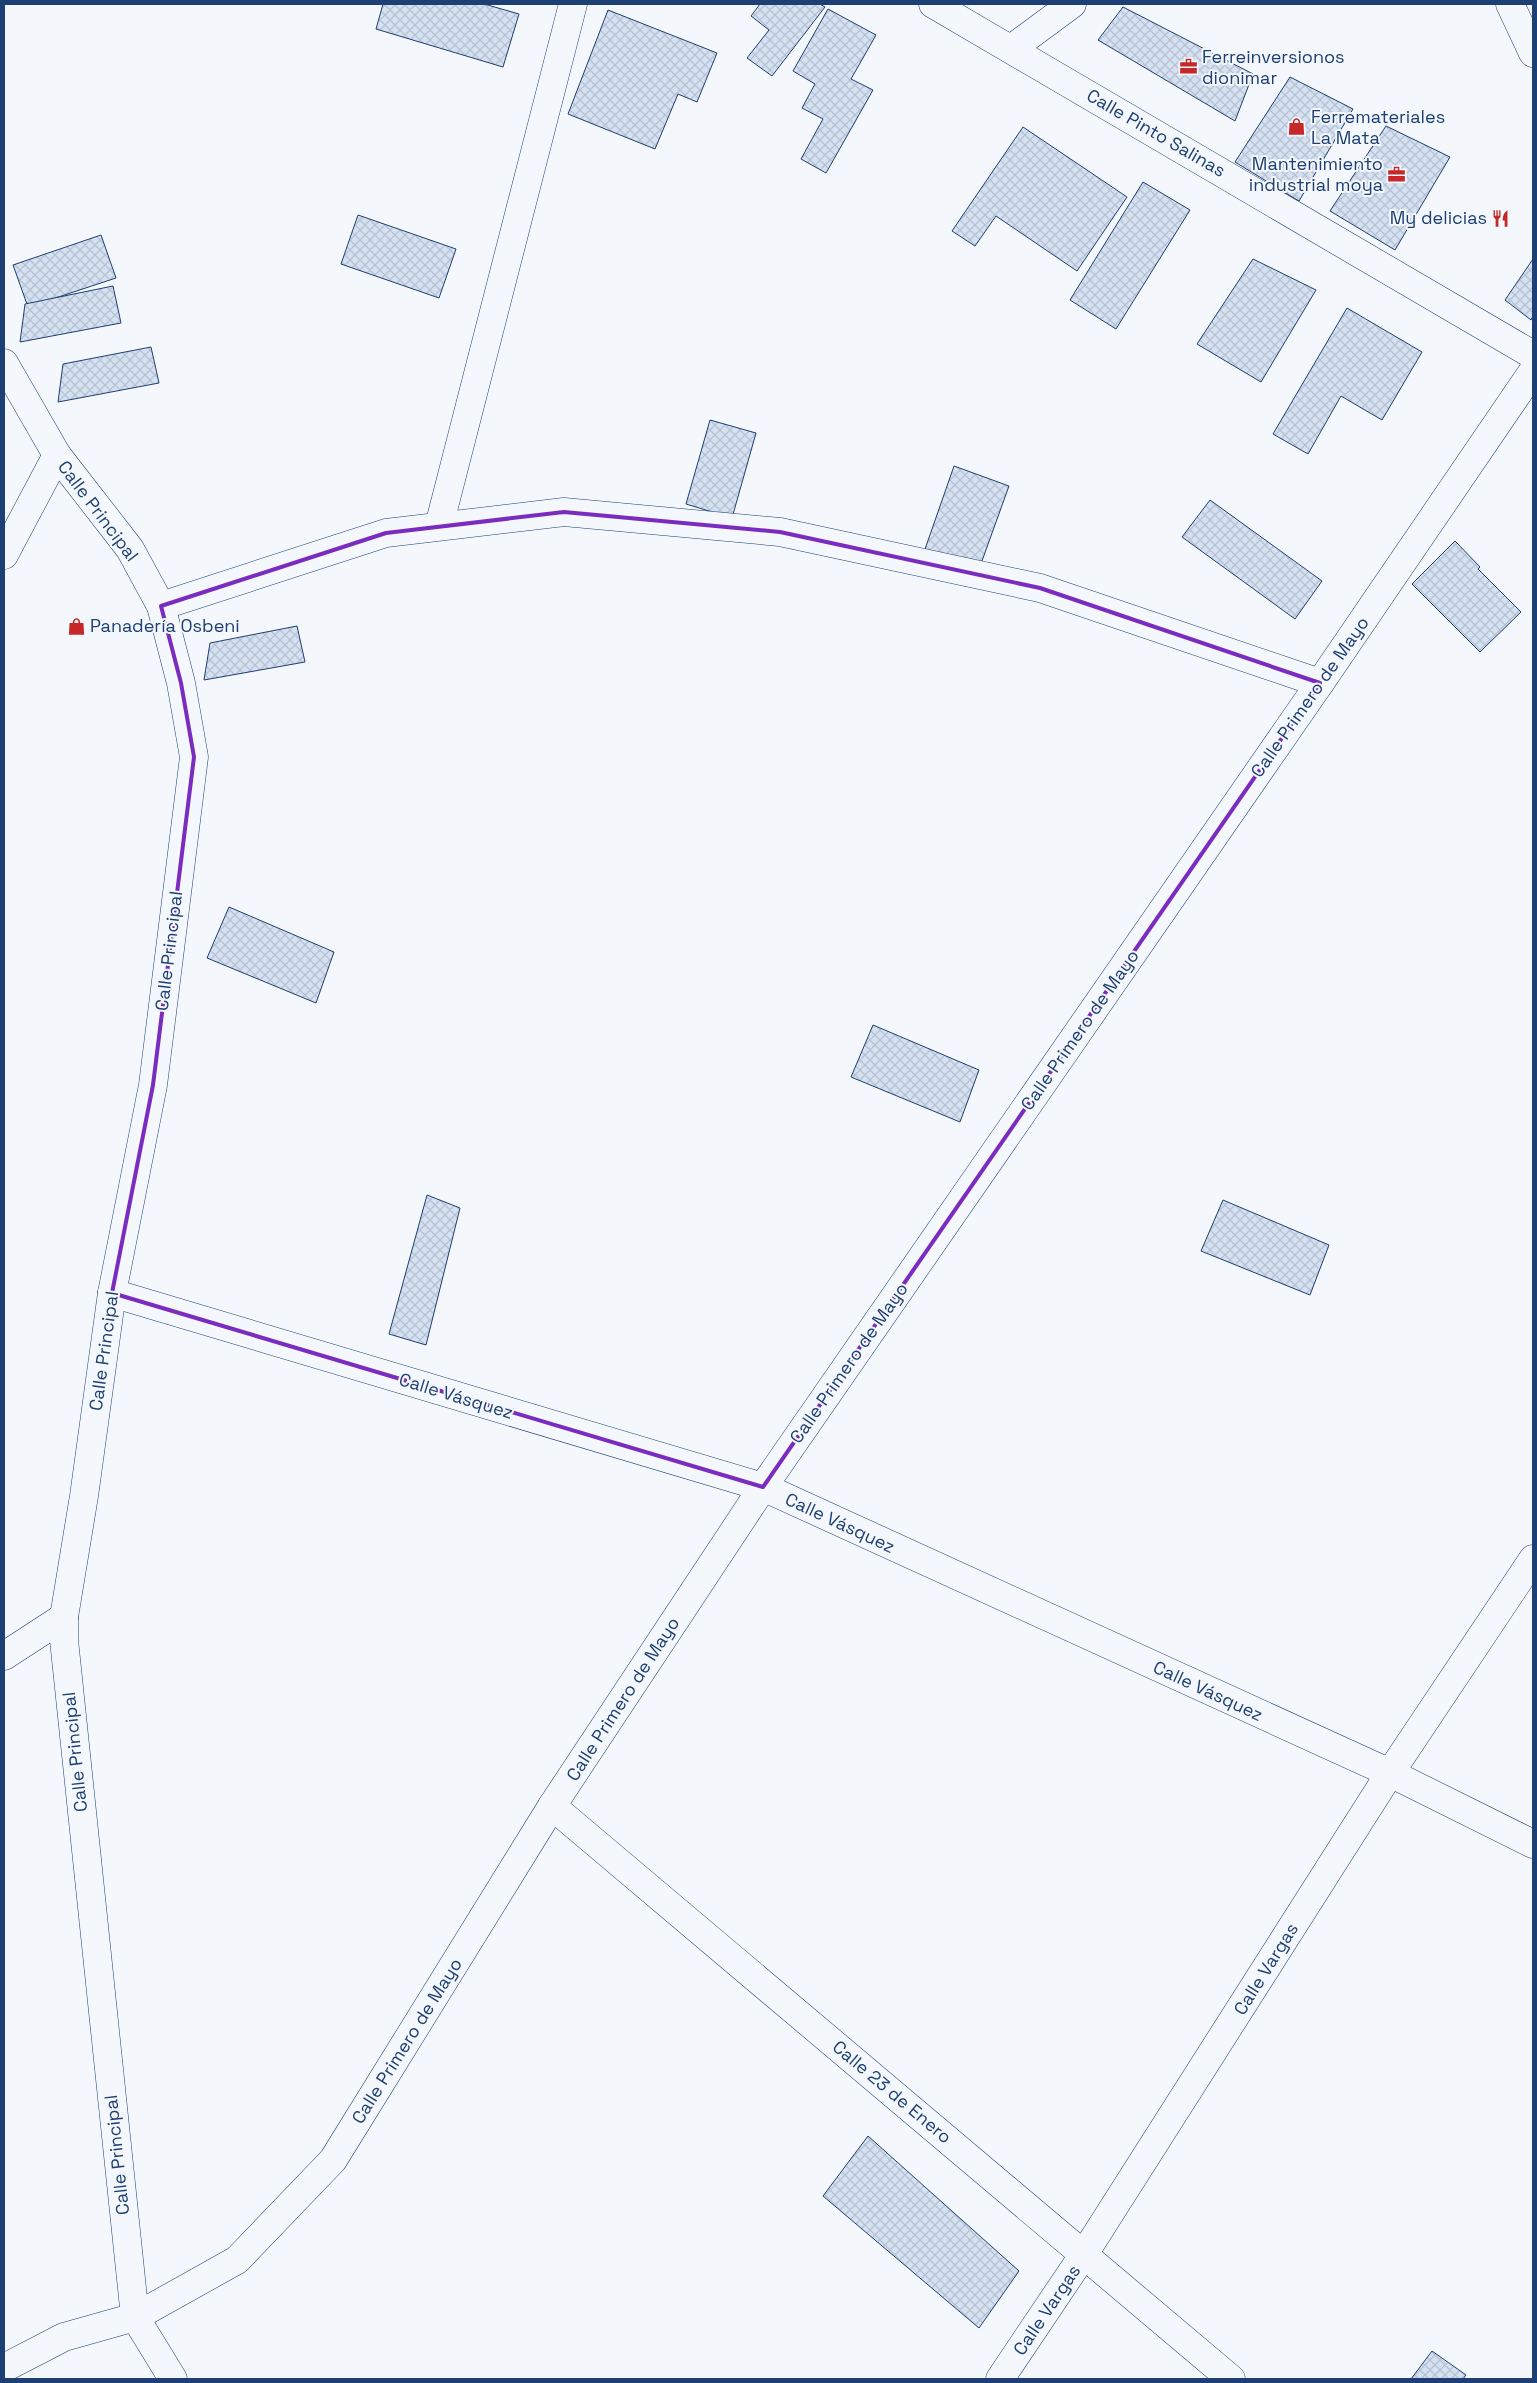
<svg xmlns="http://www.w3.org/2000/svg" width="1537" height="2383" viewBox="0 0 1537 2383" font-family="'Space Grotesk',sans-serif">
  <defs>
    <pattern id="building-cross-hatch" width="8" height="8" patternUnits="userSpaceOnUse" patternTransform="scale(1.25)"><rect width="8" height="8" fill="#d5e0f0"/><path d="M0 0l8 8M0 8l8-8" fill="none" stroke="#b6c1d1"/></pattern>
  </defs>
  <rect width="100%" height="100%" fill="#f4f7fb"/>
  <g fill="url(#building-cross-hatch)" stroke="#1d3f73">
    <path d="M383 4H484L519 14 503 67 376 29Z"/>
    <path d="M760 4H820L825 7 772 76 747 58 769 30 751 16Z"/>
    <path d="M1123 7 1253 74 1235 121 1098 40Z"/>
    <path d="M828 9 876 35 851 79 873 90 826 173 801 159 823 119 802 108 815 84 793 71Z"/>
    <path d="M608 10 717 53 697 102 678 94 655 149 568 114Z"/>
    <path d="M1290 77 1353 109 1299 201 1235 162Z"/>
    <path d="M1386 126 1450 157 1395 250 1330 211Z"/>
    <path d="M1023 127 1127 197 1077 271 996 216 975 246 952 231Z"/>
    <path d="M1143 182 1190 210 1116 329 1070 300Z"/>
    <path d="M358 215 456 249 439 298 341 264Z"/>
    <path d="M101 235 116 278 28 307 13 265Z"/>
    <path d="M1253 259 1316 290 1261 382 1197 344Z"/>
    <path d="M1533 259V316L1531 320 1505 300Z"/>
    <path d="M113 286 121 323 20 342 25 304Z"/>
    <path d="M1347 308 1422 352 1382 420 1341 396 1308 454 1273 434Z"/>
    <path d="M151 347 159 383 58 402 63 364Z"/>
    <path d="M710 420 756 433 732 518 686 504Z"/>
    <path d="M954 466 1009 486 978 572 924 552Z"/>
    <path d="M1210 500 1322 581 1295 619 1182 537Z"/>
    <path d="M1455 541 1480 567 1478 569 1521 612 1480 652 1412 584Z"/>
    <path d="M297 626 305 662 204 680 210 643Z"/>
    <path d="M229 907 334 952 316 1003 207 958Z"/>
    <path d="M873 1025 979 1070 960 1122 851 1077Z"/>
    <path d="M427 1195 460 1208 426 1345 389 1334Z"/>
    <path d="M1223 1200 1329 1245 1310 1295 1201 1251Z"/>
    <path d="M868 2136 1019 2271 979 2328 823 2196Z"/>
    <path d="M1432 2351 1466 2375 1463 2379H1411Z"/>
  </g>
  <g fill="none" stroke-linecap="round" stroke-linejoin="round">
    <defs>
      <g id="minor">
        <path d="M933 4 1533 355"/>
        <path d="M1510 4 1533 53"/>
        <path d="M1011 49 1072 4"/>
        <path d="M4 363 57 455 130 549 161 606 181 683 194 757 153 1085 112 1293 84 1496 64 1617V1640L135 2317 173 2379"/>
        <path d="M439 526 573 4"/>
        <path d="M4 555 57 455"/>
        <path d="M161 606 386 533 564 512 780 532 1040 588 1320 683"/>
        <path d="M112 1293 763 1487 1390 1773 1533 1844"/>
        <path d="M4 1656 64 1617"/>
        <path d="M552 1806 1231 2379"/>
        <path d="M4 2368 64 2337 135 2317 237 2260 333 2160 552 1806 763 1487 1320 683 1533 371"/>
        <path d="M1000 2379 1084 2254 1390 1773 1533 1559"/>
      </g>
    </defs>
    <use href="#minor" stroke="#1d3f73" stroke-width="29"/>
    <use href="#minor" stroke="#f4f7fb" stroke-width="28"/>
  </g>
  <path fill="none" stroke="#7b2cbf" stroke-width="4" stroke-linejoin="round" d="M564 512 780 532 1040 588 1320 683 763 1487 112 1293 153 1085 194 757 181 683 161 606 386 533Z"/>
  <defs>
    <symbol id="office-bare" viewBox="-9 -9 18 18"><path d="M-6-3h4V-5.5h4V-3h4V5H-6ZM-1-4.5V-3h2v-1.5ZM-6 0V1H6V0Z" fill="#c62828" stroke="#f4f7fb" stroke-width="2.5" paint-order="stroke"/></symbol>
    <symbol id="shop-bare" viewBox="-9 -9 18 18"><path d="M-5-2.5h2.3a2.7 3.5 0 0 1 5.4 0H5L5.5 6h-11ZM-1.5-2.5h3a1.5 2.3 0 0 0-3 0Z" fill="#c62828" stroke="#f4f7fb" stroke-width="2.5" paint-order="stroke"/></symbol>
    <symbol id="restaurant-bare" viewBox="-9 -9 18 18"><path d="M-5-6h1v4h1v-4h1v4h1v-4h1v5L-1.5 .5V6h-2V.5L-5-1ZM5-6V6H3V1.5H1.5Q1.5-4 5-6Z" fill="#c62828" stroke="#f4f7fb" stroke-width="2.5" paint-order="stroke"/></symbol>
  </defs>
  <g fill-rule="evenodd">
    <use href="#office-bare" x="1176" y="54" width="25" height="25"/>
    <use href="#shop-bare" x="1284" y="114" width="25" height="25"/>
    <use href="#office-bare" x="1384" y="162" width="25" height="25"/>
    <use href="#restaurant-bare" x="1488" y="206" width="25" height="25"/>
    <use href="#shop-bare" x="64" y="614" width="25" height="25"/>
  </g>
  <g text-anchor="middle" stroke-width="4" stroke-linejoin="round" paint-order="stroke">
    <g font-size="18" fill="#1d3f73" stroke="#f4f7fb" text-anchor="start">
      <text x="1202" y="63">Ferreinversionos<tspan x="1202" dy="21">dionimar</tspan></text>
      <text x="1311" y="123">Ferremateriales<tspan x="1311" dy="21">La Mata</tspan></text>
      <text x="1383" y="170" text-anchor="end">Mantenimiento<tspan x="1383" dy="21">industrial moya</tspan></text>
      <text x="1487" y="224" text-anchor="end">My delicias</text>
      <text x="90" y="632">Panadería Osbeni</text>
    </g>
    <g font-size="18" fill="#1d3f73" stroke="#f4f7fb">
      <text transform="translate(1156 133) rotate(30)" y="6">Calle Pinto Salinas</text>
      <text transform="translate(98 511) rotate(53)" y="6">Calle Principal</text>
      <text transform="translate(1310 697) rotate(-55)" y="6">Calle Primero de Mayo</text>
      <text transform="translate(169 951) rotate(-83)" y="6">Calle Principal</text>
      <text transform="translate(1080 1030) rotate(-55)" y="6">Calle Primero de Mayo</text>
      <text transform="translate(104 1351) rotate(-82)" y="6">Calle Principal</text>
      <text transform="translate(849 1363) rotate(-55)" y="6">Calle Primero de Mayo</text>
      <text transform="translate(456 1396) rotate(17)" y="6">Calle Vásquez</text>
      <text transform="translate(840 1523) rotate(25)" y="6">Calle Vásquez</text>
      <text transform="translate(1208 1691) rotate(25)" y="6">Calle Vásquez</text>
      <text transform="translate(623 1699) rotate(-57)" y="6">Calle Primero de Mayo</text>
      <text transform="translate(75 1752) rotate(-96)" y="6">Calle Principal</text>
      <text transform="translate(1266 1969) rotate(-58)" y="6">Calle Vargas</text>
      <text transform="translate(407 2041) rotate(-58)" y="6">Calle Primero de Mayo</text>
      <text transform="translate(892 2092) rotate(40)" y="6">Calle 23 de Enero</text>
      <text transform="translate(117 2155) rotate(-96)" y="6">Calle Principal</text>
      <text transform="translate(1047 2310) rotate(-56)" y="6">Calle Vargas</text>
    </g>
  </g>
  <rect width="1537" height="2383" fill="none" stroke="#1d3f73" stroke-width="10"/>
</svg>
